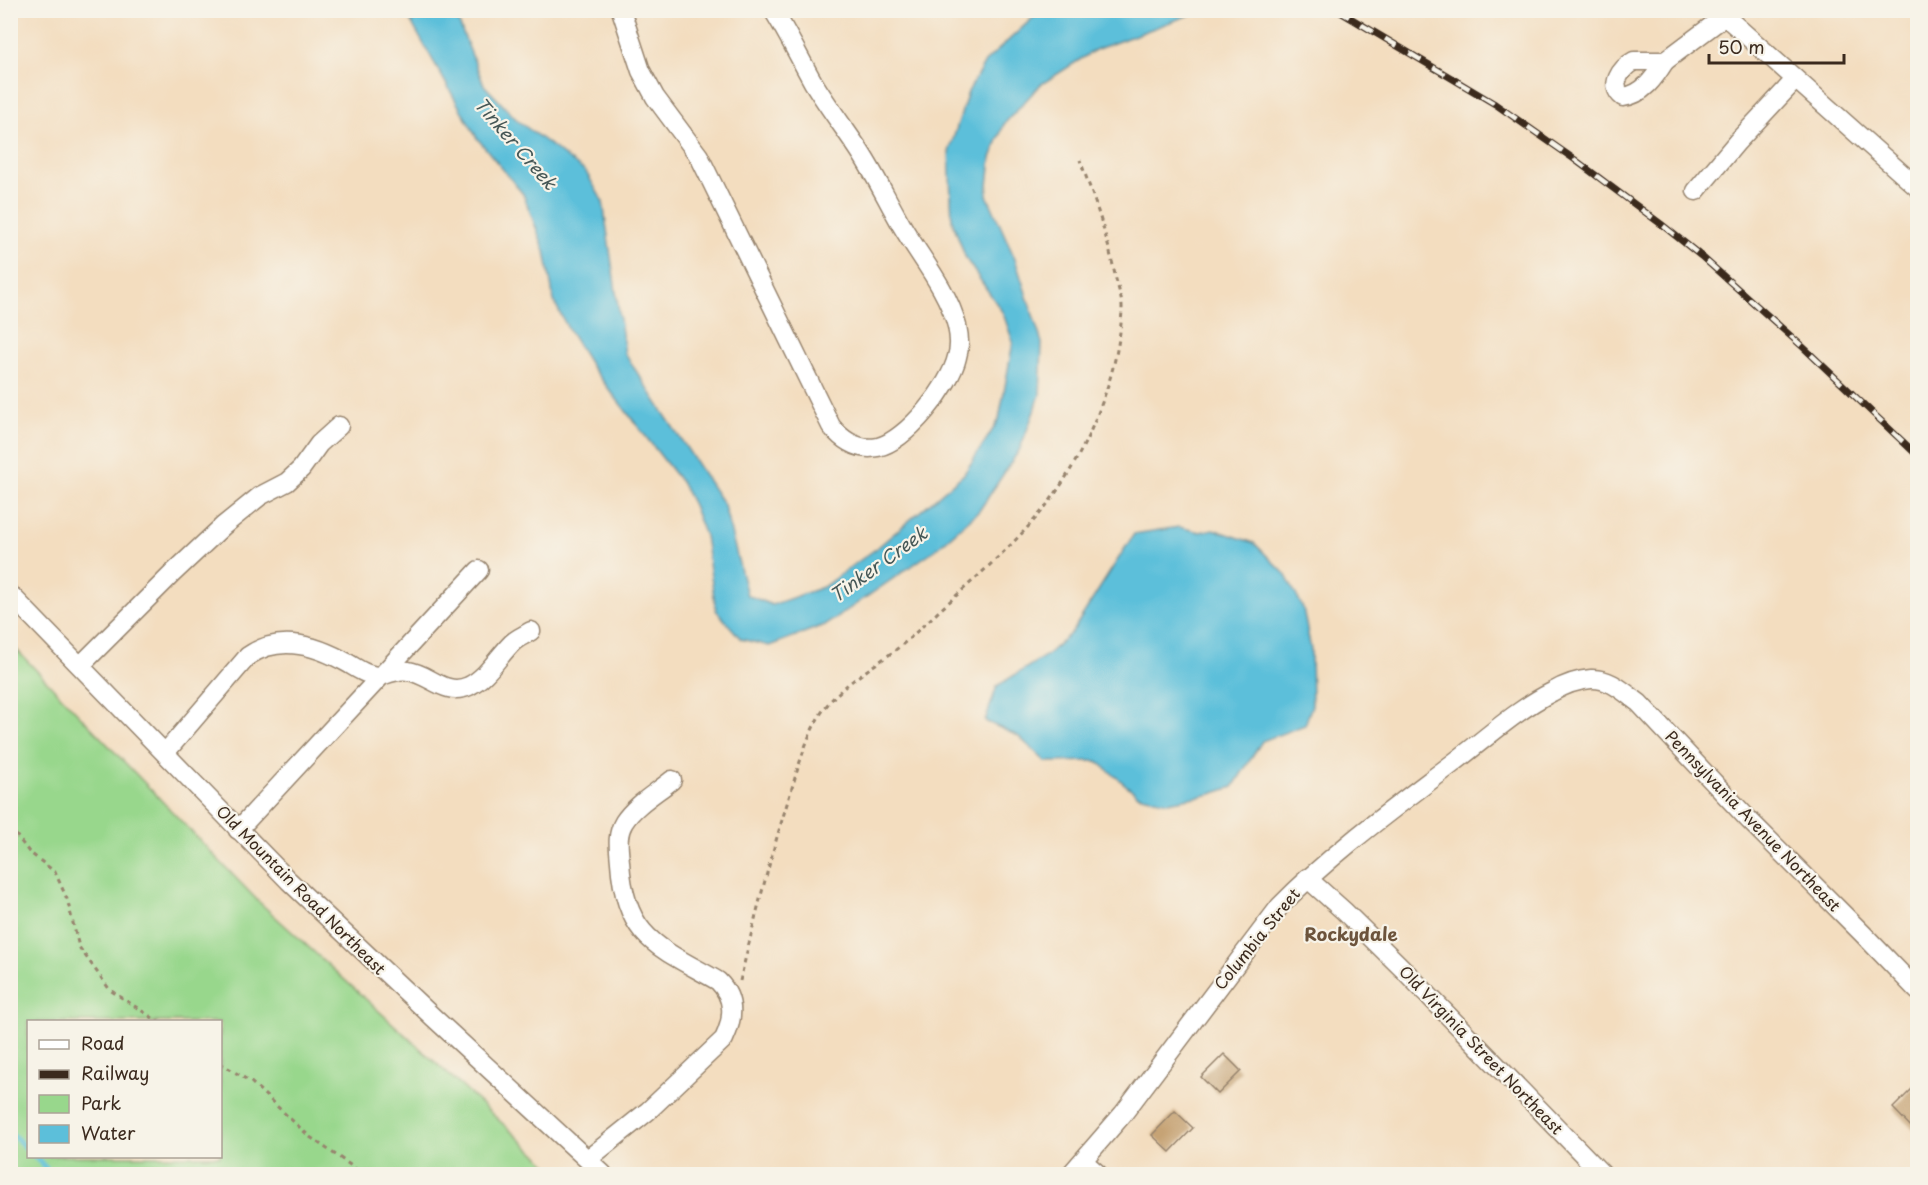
<svg xmlns="http://www.w3.org/2000/svg" width="1928" height="1185" viewBox="0 0 1928 1185" font-family="'Playpen Sans',sans-serif">
  <rect width="100%" height="100%" fill="#f7f3e8"/>
  <filter id="ink" filterUnits="userSpaceOnUse"><feTurbulence type="fractalNoise" baseFrequency=".0167" numOctaves="2"/><feDisplacementMap in="SourceGraphic" scale="12" xChannelSelector="R" yChannelSelector="G"/><feConvolveMatrix kernelMatrix="1 2 1 2 8 2 1 2 1" color-interpolation-filters="sRGB"/></filter>
  <filter id="wash" filterUnits="userSpaceOnUse"><feTurbulence type="fractalNoise" baseFrequency=".008" numOctaves="4" result="noise"/><feDisplacementMap in="SourceGraphic" scale="24" xChannelSelector="R" yChannelSelector="G"/><feGaussianBlur stdDeviation="1.35" result="paint"/><feColorMatrix in="noise" values="0 0 0 0 0 0 0 0 0 0 0 0 0 0 0 0 0 1.4 0 .05"/><feComposite in="paint" operator="in"/></filter>
  <g filter="url(#wash)">
    <rect width="100%" height="100%" fill="#f3ddbf"/>
    <path fill="#98d78c" stroke="#6a8055" stroke-width="1.5" fill-rule="evenodd" d="M11 644 258 901 558 1174H11ZM28 1022H220V1156H28Z"/>
    <g fill="#5cbfda" stroke="#4c747c" stroke-width="1.5">
      <path d="M405 11H454L484 85 518 121 586 172 603 202 625 354 724 505 747 595 772 605 823 587 877 548 964 474 999 420 1013 342 1003 313 966 259 952 220 949 152 968 92 985 62 1035 16 1047 11H1200L1095 50 1040 85 1004 124 991 158 987 195 1015 259 1042 343 1040 395 1020 449 979 511 936 549 827 624 769 646 741 639 716 610 705 536 693 505 681 482 591 366 568 329 554 301 545 251 523 194 477 138Z"/>
      <path d="M1179 527 1200 532 1213 529 1254 543 1285 574 1303 608 1311 650 1312 705 1305 725 1262 741 1233 787 1211 794 1168 802 1138 795 1097 761 1046 762 1018 736 985 721 997 686 1047 655 1072 632 1134 534Z"/>
    </g>
    <g fill="none" stroke-linecap="round" stroke-linejoin="round">
      <g stroke="#5cbfda" stroke-width="5">
        <path d="M10 1132 28 1150"/>
        <path d="M34 1156 52 1174"/>
      </g>
    </g>
    <g id="blocks">
      <g fill="#c6a374">
        <path d="M1224 1054 1241 1071 1218 1094 1201 1077Z"/>
        <path d="M1917 1084V1133L1893 1108Z"/>
        <path d="M1175 1111 1193 1128 1170 1152 1152 1135Z"/>
      </g>
    </g>
  </g>
  <g filter="url(#ink)">
    <use href="#blocks" fill-opacity="0" stroke="#97846e" stroke-width="1.5"/>
    <g fill="none" stroke-linecap="round" stroke-linejoin="round">
      <defs>
        <g id="minor">
          <path d="M621 10 641 71 655 97 699 156 831 426C843 441 858 451 878 447 906 441 951 385 957 357 960 348 959 335 957 326 948 290 920 257 902 226 887 200 874 172 857 147 842 125 827 105 813 82 800 59 788 34 773 10"/>
          <path d="M1718 10 1918 188"/>
          <path d="M1634 61H1665C1655 77 1643 95 1623 97 1608 86 1621 68 1634 61Z"/>
          <path d="M1665 61 1725 16"/>
          <path d="M1696 191 1737 142 1795 80"/>
          <path d="M10 594 289 881 434 1018 603 1174"/>
          <path d="M81 665 173 573 223 526 260 496 287 482 301 469 319 444 339 426"/>
          <path d="M165 753 248 656C278 635 312 644 342 660 356 667 365 676 381 676L479 570"/>
          <path d="M238 830 381 676C390 673 399 669 408 671 430 674 445 697 469 686 487 677 498 657 512 643 517 638 525 635 531 631"/>
          <path d="M1307 878 1344 911 1402 968 1602 1174"/>
          <path d="M588 1159 648 1111 724 1039C734 1018 735 998 718 981 659 947 625 939 620 862 619 849 616 835 624 822 635 805 656 793 672 780"/>
          <path d="M1083 1161 1098 1174"/>
          <path d="M1071 1174 1123 1114 1280 906C1332 853 1393 809 1452 764 1484 740 1516 710 1552 692 1564 685 1577 680 1591 679 1610 678 1624 692 1639 703L1750 821 1863 934 1918 991"/>
        </g>
      </defs>
      <use href="#minor" stroke="#97846e" stroke-width="21"/>
      <g stroke="#97846e" stroke-width="3" stroke-dasharray="4.5 4.5" stroke-linecap="butt">
        <path d="M10 827 29 852 55 872 67 899 79 947 110 990 159 1022"/>
        <path d="M740 981C755 917 771 854 791 791 799 765 806 738 820 715 842 680 881 665 911 637 952 598 998 561 1036 518 1082 466 1120 377 1122 308 1122 297 1117 285 1115 275 1107 235 1094 198 1080 160"/>
        <path d="M220 1063 251 1082 310 1137 363 1174"/>
      </g>
      <use href="#minor" stroke="#fff" stroke-width="18"/>
      <defs>
        <path id="rail" d="M1337 10 1495 104 1574 159 1661 224 1701 256 1803 347 1918 456"/>
      </defs>
      <use href="#rail" stroke="#3b2a1e" stroke-width="7"/>
      <use href="#rail" stroke="#f7f3e8" stroke-width="4.5" stroke-dasharray="14" stroke-linecap="butt"/>
    </g>
  </g>
  <g text-anchor="middle" stroke-width="4.5" stroke-linejoin="round" paint-order="stroke">
    <g font-size="16" fill="#3b2a1e" stroke="#f7f3e8">
      <text transform="translate(1753 821) rotate(46)" y="6">Pennsylvania Avenue Northeast</text>
      <text transform="translate(301 890) rotate(45)" y="6">Old Mountain Road Northeast</text>
      <text transform="translate(1257 939) rotate(-51)" y="6">Columbia Street</text>
      <text transform="translate(1481 1050) rotate(46)" y="6">Old Virginia Street Northeast</text>
    </g>
    <g font-size="18" font-style="italic" fill="#455756" stroke="#f7f3e8">
      <text transform="translate(515 144) rotate(49)" y="6">Tinker Creek</text>
      <text transform="translate(879 565) rotate(-36)" y="6">Tinker Creek</text>
    </g>
    <g font-size="18" font-weight="bold" fill="#6c543c" stroke="#f7f3e8">
      <text x="1351" y="941">Rockydale</text>
    </g>
  </g>
  <rect width="1928" height="1185" fill="none" stroke="#f7f3e8" stroke-width="36"/>
  <rect x="27" y="1020" width="195" height="138" fill="#f7f3e8" stroke="#aca397" stroke-width="1.5"/>
  <rect x="39" y="1040" width="30" height="9" fill="#ffffff" stroke="#aca397" stroke-width="1.5"/>
  <text x="81" y="1050" font-size="18" fill="#3b2a1e">Road</text>
  <rect x="39" y="1070" width="30" height="9" fill="#3b2a1e" stroke="#aca397" stroke-width="1.5"/>
  <text x="81" y="1080" font-size="18" fill="#3b2a1e">Railway</text>
  <rect x="39" y="1095" width="30" height="18" fill="#98d78c" stroke="#aca397" stroke-width="1.5"/>
  <text x="81" y="1110" font-size="18" fill="#3b2a1e">Park</text>
  <rect x="39" y="1125" width="30" height="18" fill="#5cbfda" stroke="#aca397" stroke-width="1.5"/>
  <text x="81" y="1140" font-size="18" fill="#3b2a1e">Water</text>
  <path d="M1709 54v9h135v-9" fill="none" stroke="#3b2a1e" stroke-width="3"/>
  <text x="1718" y="54" font-size="18" fill="#3b2a1e" stroke="#f7f3e8" stroke-width="4.5" paint-order="stroke">50 m</text>
</svg>
